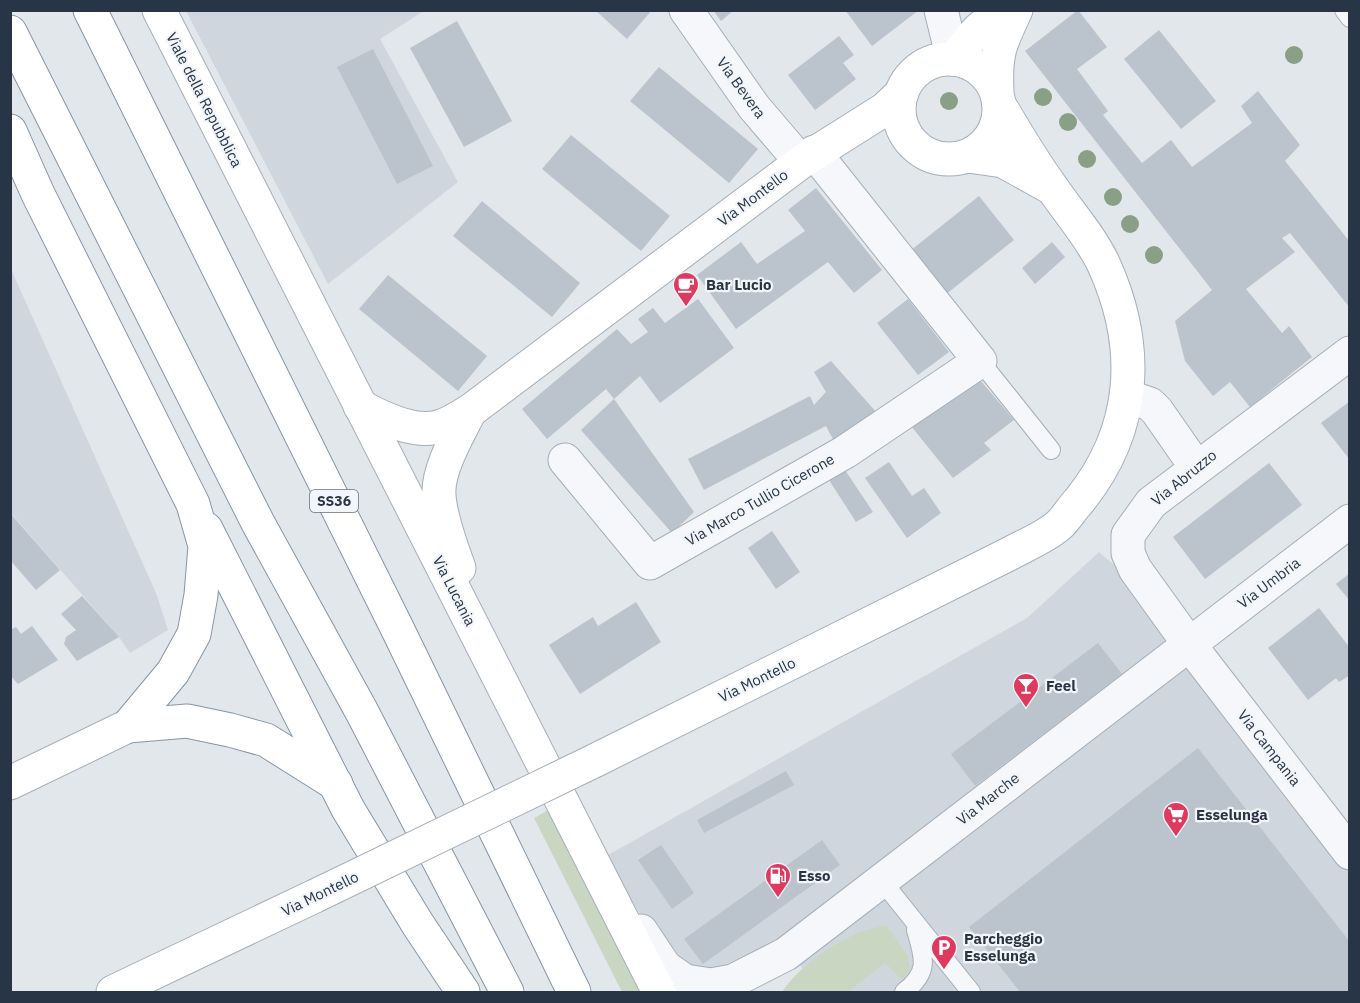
<svg xmlns="http://www.w3.org/2000/svg" width="1360" height="1003" viewBox="0 0 1360 1003" font-family="'IBM Plex Sans',sans-serif">
  <rect width="100%" height="100%" fill="#e2e7ec"/>
  <g fill="#d0d6de">
    <path d="M186 11H421L422 12 380 39 458 182 328 284Z"/>
    <path d="M10 267 156 593 168 630 130 653 119 637 11 513Z"/>
    <path d="M1099 552 1128 577 1349 866V992H804L809 977 784 945 730 974 672 962 603 858 1027 618Z"/>
  </g>
  <g fill="#c9d7c2">
    <path d="M552 808 647 992H622L534 818Z"/>
    <path d="M887 926 908 956 910 969 902 980 885 963 848 992H782C801 963 851 928 887 926Z"/>
  </g>
  <g fill="#bbc3cc">
    <path d="M595 10H652L627 39Z"/>
    <path d="M713 10H734L721 21Z"/>
    <path d="M845 10H919L872 46Z"/>
    <path d="M1078 10 1107 47 1077 69 1108 111 1103 115 1142 163 1171 140 1192 167 1252 123 1241 106 1258 91 1300 145 1285 161 1350 242V308L1290 233 1282 238 1295 252 1246 289 1282 333 1289 326 1312 357 1250 407 1230 382 1213 396 1185 361 1175 321 1212 290 1025 51Z"/>
    <path d="M457 21 512 121 464 147 410 48Z"/>
    <path d="M1159 30 1216 101 1181 129 1124 59Z"/>
    <path d="M839 36 854 55 843 63 856 79 815 110 788 75Z"/>
    <path d="M373 49 433 166 397 184 337 67Z"/>
    <path d="M659 67 758 149 729 183 630 101Z"/>
    <path d="M571 135 670 216 641 251 542 169Z"/>
    <path d="M816 188 882 270 854 293 828 262 736 329 697 275 741 242 757 264 805 231 788 210Z"/>
    <path d="M979 196 1014 240 945 295 910 251Z"/>
    <path d="M482 201 580 283 552 317 453 236Z"/>
    <path d="M1052 242 1065 257 1035 284 1022 268Z"/>
    <path d="M388 275 487 356 458 391 359 309Z"/>
    <path d="M698 299 734 348 660 403 640 376 614 399 606 389 547 439 522 409 617 329 631 344 648 332 638 319 653 308 665 323Z"/>
    <path d="M908 299 949 352 918 375 877 323Z"/>
    <path d="M831 361 877 413 835 443 826 426 704 490 688 459 810 396 814 405 826 392 814 372Z"/>
    <path d="M980 380 1014 420 984 443 991 450 953 478 911 426Z"/>
    <path d="M614 399 694 512 672 533 581 430Z"/>
    <path d="M1350 401V460L1321 423Z"/>
    <path d="M889 462 912 496 924 488 941 513 907 538 865 478Z"/>
    <path d="M1269 463 1302 505 1205 579 1173 537Z"/>
    <path d="M845 470 873 512 856 522 829 480Z"/>
    <path d="M10 513 60 570 36 590 10 560Z"/>
    <path d="M772 531 800 572 776 589 748 548Z"/>
    <path d="M1350 573V601L1336 584Z"/>
    <path d="M82 596 119 637 77 661 64 644 66 637 76 630 61 614Z"/>
    <path d="M636 602 661 642 580 694 549 645 593 617 598 626Z"/>
    <path d="M1319 608 1350 648V675L1339 682 1336 678 1308 700 1268 648Z"/>
    <path d="M32 626 58 660 18 684 10 675V630L16 627 21 634Z"/>
    <path d="M1098 643 1122 674 975 786 951 754Z"/>
    <path d="M1198 748 1350 942V992H1020L969 927Z"/>
    <path d="M786 771 794 785 704 833 697 820Z"/>
    <path d="M822 840 840 865 703 964 684 939Z"/>
    <path d="M661 845 694 893 672 909 638 860Z"/>
  </g>
  <g fill="none" stroke-linecap="round" stroke-linejoin="round">
    <defs>
      <g id="lane">
        <path d="M1344 10 1350 18"/>
        <path d="M980 361 1051 450"/>
        <path d="M882 881 971 992"/>
        <path d="M904 992C930 972 924 958 916 930"/>
      </g>
      <g id="street">
        <path d="M686 10 754 107 801 162"/>
        <path d="M941 10 953 59"/>
        <path d="M1350 353 1151 503 1128 535V553L1135 569 1189 644 1350 853"/>
        <path d="M1127 396 1150 404 1157 411 1196 467"/>
        <path d="M565 460 650 563 845 452 980 361 814 152"/>
        <path d="M641 931 665 967 685 981 711 985 733 981 786 954 1350 521"/>
      </g>
      <g id="secondary">
        <path d="M159 10 659 992"/>
        <circle cx="949" cy="109" r="50"/>
        <path d="M953 59 978 30 1002 10"/>
        <path d="M997 91C995 53 1000 44 1016 10"/>
        <path d="M968 156 1003 161 1048 186"/>
        <path d="M360 406C380 417 416 435 441 426 451 423 461 416 470 411L801 162 885 109 902 93"/>
        <path d="M459 568C452 549 440 514 439 495 437 470 459 433 470 411"/>
        <path d="M594 761 1007 555C1023 546 1046 537 1059 525 1066 519 1072 508 1079 501 1137 429 1141 347 1104 265 1091 237 1070 214 1053 189 1033 162 1016 133 999 104"/>
        <path d="M10 783 128 726"/>
        <path d="M113 992 315 896"/>
      </g>
      <g id="highway">
        <path d="M90 10 398 630 574 992"/>
        <path d="M10 32 258 523 362 712 507 992"/>
        <path d="M10 131 38 194 193 504 205 546 201 595 194 634 173 672 128 726"/>
        <path d="M206 529 348 809 417 923 463 992"/>
        <path d="M128 726 187 721 230 730 266 740 336 784"/>
      </g>
    </defs>
    <use href="#lane" stroke="#a6aeb7" stroke-width="20"/>
    <use href="#street" stroke="#a6aeb7" stroke-width="35"/>
    <use href="#secondary" stroke="#a6aeb7" stroke-width="35"/>
    <use href="#highway" stroke="#8795a4" stroke-width="35"/>
    <use href="#lane" stroke="#f5f7fa" stroke-width="18"/>
    <use href="#street" stroke="#f5f7fa" stroke-width="33"/>
    <use href="#secondary" stroke="#fff" stroke-width="33"/>
    <use href="#highway" stroke="#fff" stroke-width="33"/>
    <defs>
      <path id="secondary-bridge" d="M315 896 594 761"/>
    </defs>
    <use href="#secondary-bridge" stroke="#a6aeb7" stroke-width="35" stroke-linecap="butt"/>
    <use href="#secondary-bridge" stroke="#fff" stroke-width="33"/>
  </g>
  <g fill="#899f86">
    <circle cx="1294" cy="55" r="9"/>
    <circle cx="1043" cy="97" r="9"/>
    <circle cx="949" cy="101" r="9"/>
    <circle cx="1068" cy="122" r="9"/>
    <circle cx="1087" cy="159" r="9"/>
    <circle cx="1113" cy="197" r="9"/>
    <circle cx="1130" cy="224" r="9"/>
    <circle cx="1154" cy="255" r="9"/>
  </g>
  <defs>
    <symbol id="cafe-pin" viewBox="-11 -11 22 30"><path d="M0 17L-7.5 6A9.5 9.5 0 1 1 7.5 6Z" fill="#de3a60" stroke="#f2f5f9"/><path d="M-5.5-4.5H6V0H3Q3 3.5 0 3.5H-2.5Q-5.5 3.5-5.5 0ZM3-3.2v2h1.7v-2ZM-6 4.5H4V6H-6Z" fill="#fff"/></symbol>
    <symbol id="bar-pin" viewBox="-11 -11 22 30"><path d="M0 17L-7.5 6A9.5 9.5 0 1 1 7.5 6Z" fill="#de3a60" stroke="#f2f5f9"/><path d="M-6-5H6L.8 .8V4.5H3.5V6h-7V4.5H-.8V.8Z" fill="#fff"/></symbol>
    <symbol id="supermarket-pin" viewBox="-11 -11 22 30"><path d="M0 17L-7.5 6A9.5 9.5 0 1 1 7.5 6Z" fill="#de3a60" stroke="#f2f5f9"/><path d="M-6-5.5h2.5l.6 2H6L4.5 2H-2.5L-4.4-4H-6ZM-1.5 3.2a1.3 1.3 0 1 0 .1 0ZM3 3.2a1.3 1.3 0 1 0 .1 0Z" fill="#fff"/></symbol>
    <symbol id="fuel-pin" viewBox="-11 -11 22 30"><path d="M0 17L-7.5 6A9.5 9.5 0 1 1 7.5 6Z" fill="#de3a60" stroke="#f2f5f9"/><path d="M-5.5-6h7V0h2V4h1.3V-2.5L3-4.5l.8-.8L6-3V5H2.5V1h-1V6h-7ZM-4.2-4.7v3.2H.2V-4.7Z" fill="#fff"/></symbol>
    <symbol id="parking-pin" viewBox="-11 -11 22 30"><path d="M0 17L-7.5 6A9.5 9.5 0 1 1 7.5 6Z" fill="#de3a60" stroke="#f2f5f9"/><path d="M-3.5-5.5H1a3.5 3.5 0 0 1 0 7H-1V5.5H-3.5ZM-1-3.4V-.6H.8a1.4 1.4 0 0 0 0-2.8Z" fill="#fff"/></symbol>
  </defs>
  <g fill-rule="evenodd">
    <use href="#cafe-pin" x="671" y="270" width="30" height="40"/>
    <use href="#bar-pin" x="1011" y="671" width="30" height="40"/>
    <use href="#supermarket-pin" x="1161" y="800" width="30" height="40"/>
    <use href="#fuel-pin" x="763" y="861" width="30" height="40"/>
    <use href="#parking-pin" x="929" y="933" width="30" height="40"/>
  </g>
  <g text-anchor="middle" stroke-width="4.5" stroke-linejoin="round" paint-order="stroke">
    <rect fill="#f2f5f9" stroke="#656f7c" stroke-width="1.5" x="310" y="490" width="48" height="22" rx="4.5"/>
    <g font-size="14" font-weight="bold" fill="#283546">
      <text x="334" y="506">SS36</text>
    </g>
    <g font-size="15" fill="#283546" stroke="#f2f5f9">
      <text transform="translate(741 88) rotate(54)" y="5">Via Bevera</text>
      <text transform="translate(204 100) rotate(63)" y="5">Viale della Repubblica</text>
      <text transform="translate(753 198) rotate(-37)" y="5">Via Montello</text>
      <text transform="translate(1184 478) rotate(-39)" y="5">Via Abruzzo</text>
      <text transform="translate(760 500) rotate(-30)" y="5">Via Marco Tullio Cicerone</text>
      <text transform="translate(1269 583) rotate(-37)" y="5">Via Umbria</text>
      <text transform="translate(454 591) rotate(63)" y="5">Via Lucania</text>
      <text transform="translate(757 680) rotate(-26)" y="5">Via Montello</text>
      <text transform="translate(1269 748) rotate(52)" y="5">Via Campania</text>
      <text transform="translate(988 799) rotate(-38)" y="5">Via Marche</text>
      <text transform="translate(320 894) rotate(-26)" y="5">Via Montello</text>
    </g>
    <g font-size="15" font-weight="bold" fill="#283546" stroke="#f2f5f9" text-anchor="start">
      <text x="706" y="290">Bar Lucio</text>
      <text x="1046" y="691">Feel</text>
      <text x="1196" y="820">Esselunga</text>
      <text x="798" y="881">Esso</text>
      <text x="964" y="944">Parcheggio<tspan x="964" dy="17">Esselunga</tspan></text>
    </g>
  </g>
  <rect width="1360" height="1003" fill="none" stroke="#283546" stroke-width="24"/>
</svg>
